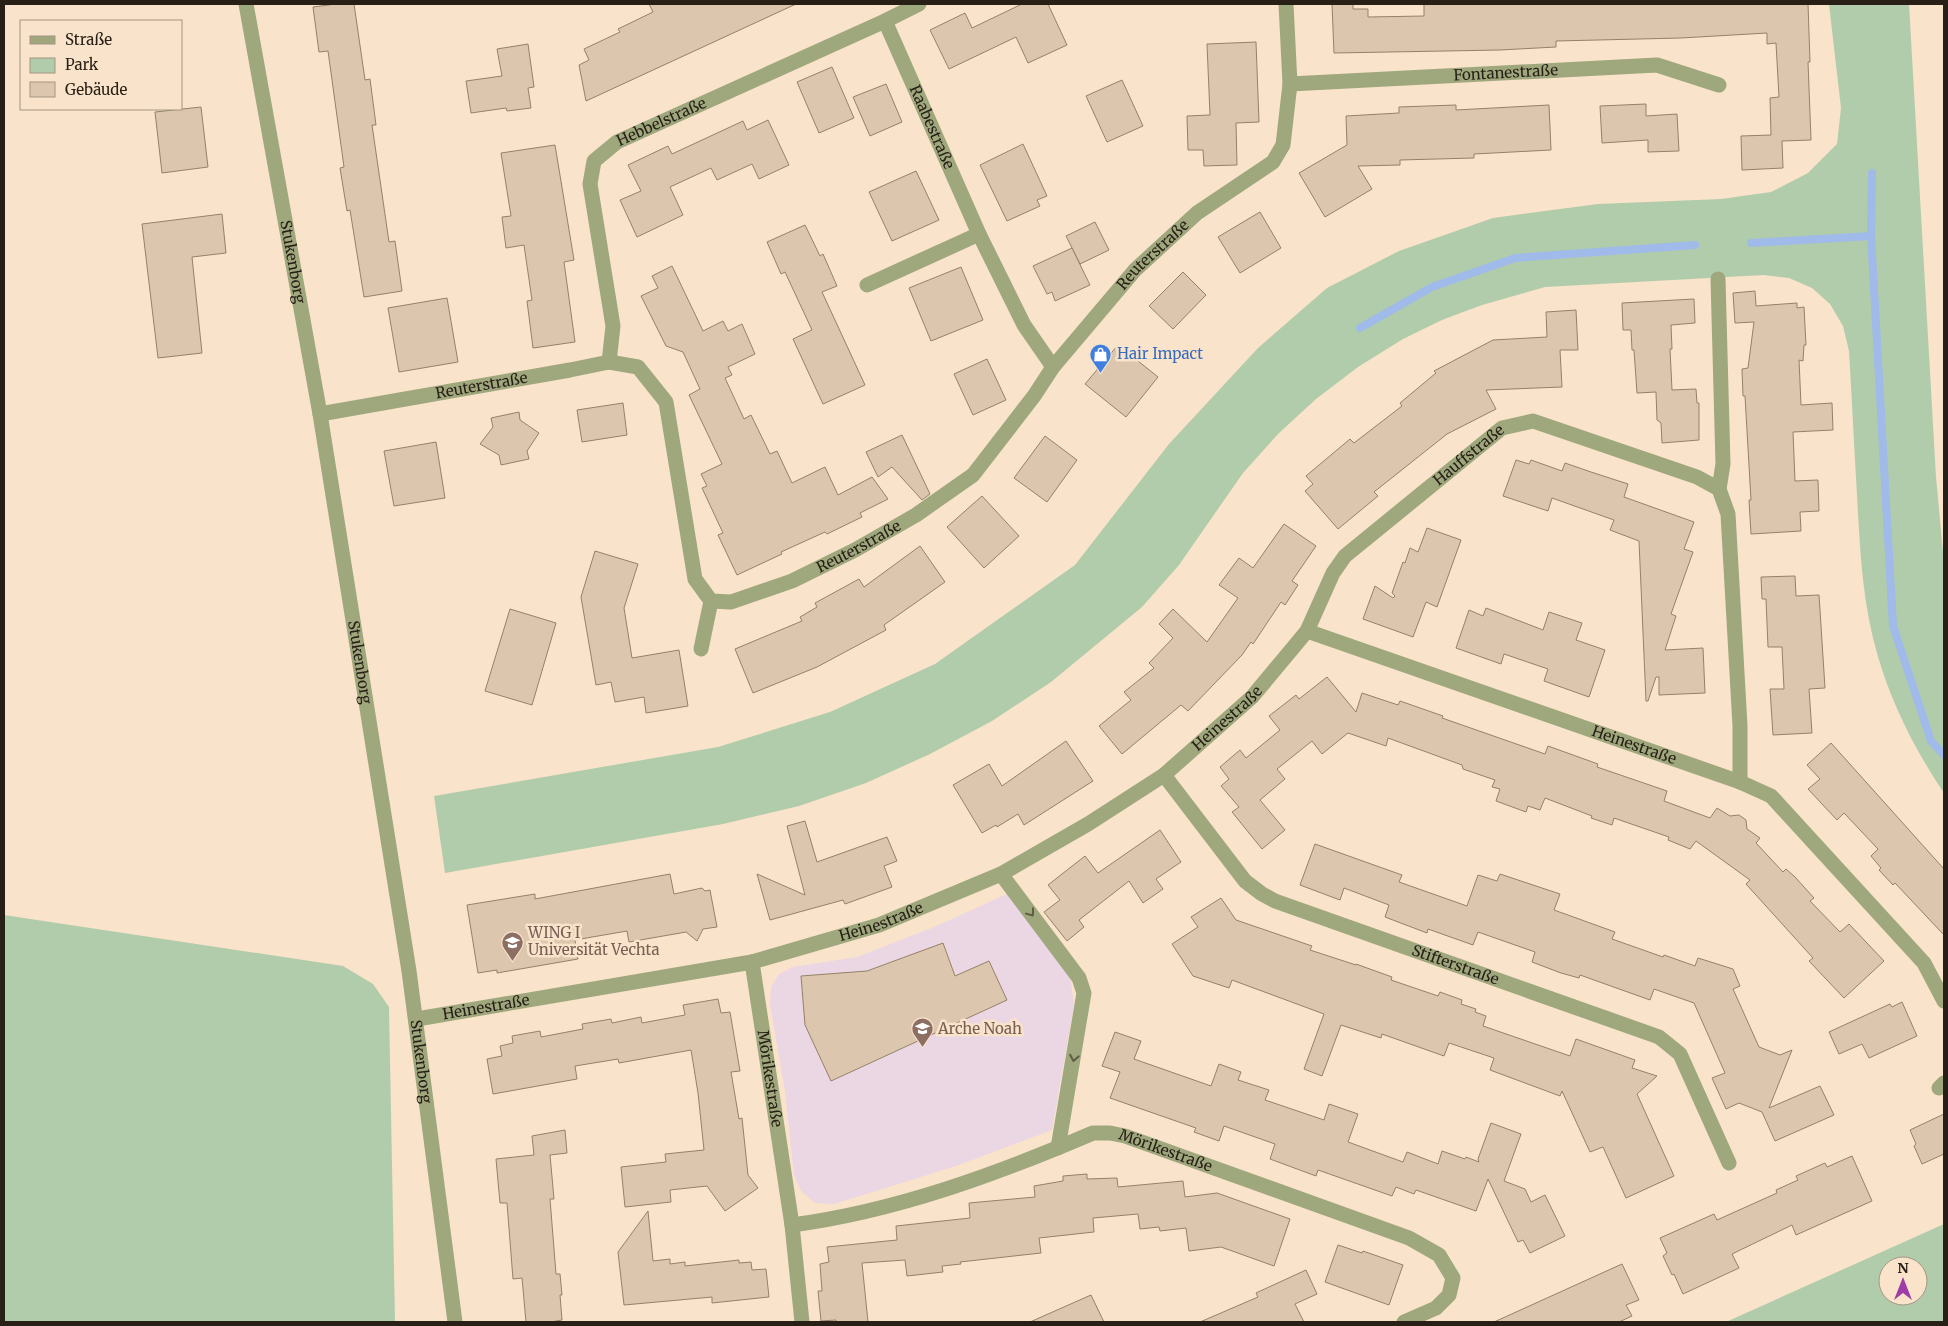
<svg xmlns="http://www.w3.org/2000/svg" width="1948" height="1326" viewBox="0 0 1948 1326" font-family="Merriweather,serif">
  <rect width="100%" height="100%" fill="#f9e3ca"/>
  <path fill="#ebd6e4" d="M1007 894 1070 976 1074 1004 1052 1130 956 1166 834 1204 815 1203 801 1191 794 1175 785 1091 770 1004 771 987 779 974 793 967 857 957 932 928Z"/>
  <g fill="#b1ccab" fill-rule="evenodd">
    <path d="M1829 4H1909L1936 477 1944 563V793C1915 750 1891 703 1877 653 1862 601 1860 549 1857 495 1854 447 1852 399 1849 351L1843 326 1830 304 1812 288 1789 278 1764 275 1545 287 1482 305 1442 320 1403 339 1358 367 1316 399 1278 434 1243 473 1179 565 1142 607 1051 682 992 721 930 754 866 783 799 806 723 824 445 873 434 796 718 747 830 712 935 664 1075 565 1169 444 1258 348 1327 288 1399 251 1493 218 1598 204 1721 199 1771 192 1808 173 1837 144 1841 108Z"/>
    <path d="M4 915 343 966 373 984 389 1007 395 1322H4Z"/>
    <path d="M1944 1224V1322H1726ZM1888 1266H1918V1296H1888Z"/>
  </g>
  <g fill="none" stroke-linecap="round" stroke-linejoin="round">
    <g stroke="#a0bae9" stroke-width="8">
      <path d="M1872 173 1871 236 1893 626 1931 741 1944 755"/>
      <path d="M1751 243 1871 236"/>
      <path d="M1360 328 1432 287 1515 258 1695 245"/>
    </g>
  </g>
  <g fill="#dcc7ae" stroke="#958169">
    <path d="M336 4H354L365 80 370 79 376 125H372L389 242 395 241 402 291 364 297 350 210 347 211 340 168 344 167 328 51 319 52 313 7Z"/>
    <path d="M649 4H796L586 101 579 65 589 60 584 49 620 32 618 29 653 12Z"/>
    <path d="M1022 4H1048L1067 45 1028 63 1016 37 949 69 930 30 965 13 972 28Z"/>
    <path d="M1332 4H1353V9H1368V17L1424 16V4H1808L1810 62H1808L1811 140 1782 141 1783 168 1742 170 1741 136 1771 135 1770 98 1779 97 1776 43 1767 44V33L1681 38 1556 41V47L1500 50 1334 53Z"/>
    <path d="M1256 42 1259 122 1236 123 1237 165 1204 166 1203 150H1188L1187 116 1210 115 1207 44Z"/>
    <path d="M528 44 534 87 528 88 531 108 507 111 506 108 471 113 466 81 502 76 497 49Z"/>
    <path d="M832 67 854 118 819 133 797 82Z"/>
    <path d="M1122 80 1143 126 1107 142 1086 96Z"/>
    <path d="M886 84 902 122 870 136 853 97Z"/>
    <path d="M1646 104V116L1677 114 1679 151 1648 152V140L1602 143 1600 106Z"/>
    <path d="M1456 105V110L1549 105 1551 150 1474 154V158L1400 160V165L1358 166 1372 189 1325 217 1299 173 1347 145 1346 116 1399 113V107Z"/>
    <path d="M201 107 208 167 162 173 155 112Z"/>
    <path d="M768 120 789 165 759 179 752 164 717 180 711 168 670 187 683 215 637 237 620 200 641 191 628 165 668 146 672 154 743 121 747 130Z"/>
    <path d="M1023 144 1047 196 1037 200 1040 206 1007 221 980 165Z"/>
    <path d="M555 145 574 260 564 262 575 342 533 348 527 301 532 300 524 245 506 248 502 217 511 216 501 153Z"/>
    <path d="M916 171 939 220 892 241 869 192Z"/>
    <path d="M1260 212 1281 248 1240 273 1218 237Z"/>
    <path d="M222 214 226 253 192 257 202 353 158 358 142 224Z"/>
    <path d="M1095 222 1109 250 1080 264 1066 236Z"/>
    <path d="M805 225 820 256 823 254 837 286 822 292 865 385 823 404 793 339 812 330 785 272 781 274 767 242Z"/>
    <path d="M1072 248 1090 285 1055 301 1052 292 1047 294 1033 266Z"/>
    <path d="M672 266 703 331 723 321 728 331 742 324 755 354 728 367 732 375 725 378 744 419 751 415 770 454 777 451 792 483 825 467 838 495 872 477 888 499 860 513 862 517 827 534 825 532 781 552 782 554 737 575 718 535 723 533 702 488 707 486 701 474 722 464 689 395 700 389 683 352 666 346 641 296 658 288 652 276Z"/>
    <path d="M961 267 983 320 931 341 909 288Z"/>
    <path d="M1183 272 1206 295 1173 329 1149 306Z"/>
    <path d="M1755 291 1756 306 1797 303V308L1804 307 1806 345H1804L1803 361 1799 360 1801 405 1832 403 1833 430 1793 432 1795 481 1818 480 1819 511 1800 512 1801 531 1751 534 1749 500H1751L1745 396H1743L1742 369 1748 368 1754 322 1735 323 1733 293Z"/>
    <path d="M447 298 458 362 399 372 388 308Z"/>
    <path d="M1694 299 1695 323 1671 325 1672 349H1670L1672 390 1696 389 1697 403H1699V440L1662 443 1661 423 1657 420 1656 392 1637 393 1634 350H1632L1631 330H1623L1622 303Z"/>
    <path d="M1576 310 1578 350H1560L1562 387 1486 390 1496 409 1447 434 1374 492 1378 496 1338 529 1305 491 1313 484 1306 476 1350 439 1354 443 1402 406 1400 403 1436 373 1434 371 1493 340 1547 337 1546 312Z"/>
    <path d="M1118 345 1158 377 1126 417 1085 384Z"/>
    <path d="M987 359 1006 400 973 415 954 374Z"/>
    <path d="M623 403 627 435 582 442 577 410Z"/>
    <path d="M519 412 520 420 539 433 527 451 529 459 501 465 499 455 480 444 493 427 491 418Z"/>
    <path d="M902 435 930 494 922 500 892 467 878 477 866 452Z"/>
    <path d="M1045 436 1077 460 1047 502 1014 478Z"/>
    <path d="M436 442 445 498 394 506 384 451Z"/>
    <path d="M1516 460 1529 464 1531 460 1562 471 1565 463 1591 472 1628 484 1624 497 1694 522 1684 549 1693 552 1671 614 1676 616 1665 650 1703 648 1705 693 1659 695V677H1656L1648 701H1646L1639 541 1610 530 1614 520 1552 498 1548 511 1503 496Z"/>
    <path d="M982 496 1019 536 984 568 947 527Z"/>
    <path d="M1284 524 1316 546 1292 581 1298 585 1285 605 1281 602 1253 644 1251 642 1242 655 1188 711 1181 705 1122 754 1099 726 1131 700 1124 692 1154 668 1149 663 1173 638 1159 624 1173 609 1207 642 1238 598 1219 585 1239 558 1253 568Z"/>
    <path d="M1427 528 1461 540 1437 607 1426 602 1413 637 1363 619 1375 586 1393 598 1395 596 1392 593 1403 562 1405 563 1410 548 1418 552Z"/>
    <path d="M920 546 945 582 884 625 886 630 817 667 753 693 735 649 802 621 800 617 817 607 815 603 859 579 864 587Z"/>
    <path d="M595 551 638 564 624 608 632 658 679 650 688 706 646 713 644 697 615 702 611 682 596 685 581 597Z"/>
    <path d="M1795 576 1796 596 1819 595 1825 688 1809 689 1812 733 1773 735 1770 689H1784L1782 647H1768L1766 599H1762L1761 577Z"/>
    <path d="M1486 608 1543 630 1549 612 1582 623 1576 640 1605 650 1589 697 1544 681 1548 669 1504 654 1501 664 1456 648 1469 610 1483 616Z"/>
    <path d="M510 609 556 623 532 705 485 691Z"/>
    <path d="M1327 677 1356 712 1362 693 1398 705 1400 701 1443 716 1442 718 1545 754 1548 746 1598 764 1597 767 1667 791 1664 801 1710 818 1717 808 1730 816 1739 815 1746 820 1747 829 1760 838 1756 843 1783 872 1786 869 1795 877 1814 898 1810 901 1840 932 1849 924 1884 961 1844 998 1809 961 1813 958 1746 884 1750 880 1696 841 1690 849 1668 840 1669 837 1614 818 1612 825 1591 818 1592 816 1545 798 1540 810 1528 806 1526 812 1496 801 1500 789 1492 787 1495 780 1463 769 1462 765 1388 738 1386 746 1348 733 1322 754 1312 741 1277 769 1285 779 1260 800 1285 830 1262 849 1232 812 1239 807 1221 786 1229 779 1220 767 1240 750 1246 758 1280 730 1269 716 1296 695 1299 699Z"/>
    <path d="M1066 741 1093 781 1024 825 1018 814 997 827 996 825 982 833 953 785 989 764 1002 786Z"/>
    <path d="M1831 743 1944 869V935L1895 883 1893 885 1879 870 1881 868 1871 856 1878 849 1844 813 1837 820 1808 789 1820 779 1807 765Z"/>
    <path d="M805 821 817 862 887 837 897 861 884 866 892 887 845 904 843 900 770 920 757 874 805 895 787 826Z"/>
    <path d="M1160 830 1181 862 1156 879 1163 889 1143 903 1129 881 1079 920 1084 927 1067 941 1044 912 1060 900 1048 885 1085 856 1098 873Z"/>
    <path d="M1315 844 1402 875 1399 882 1467 906 1478 875 1497 881 1500 874 1560 894 1554 910 1615 932 1612 939 1663 957 1664 955 1695 966 1698 958 1733 969 1740 986 1733 989 1759 1047 1780 1055 1792 1050 1769 1108 1820 1086 1834 1115 1775 1141 1762 1112 1739 1103 1726 1109 1712 1078 1725 1073 1694 1003 1654 989 1650 1000 1580 975 1579 978 1561 973 1532 962 1535 952 1478 932 1473 945 1428 929 1427 933 1385 917 1389 905 1344 888 1340 900 1300 885Z"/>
    <path d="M670 874 674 894 702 888 705 891 710 890 717 927 703 929 697 941 686 932 629 942 627 931 575 940 578 959 497 973V970L478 973 467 905 535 894V899Z"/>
    <path d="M1221 898 1236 920 1312 946 1310 950 1356 965V964L1392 977 1391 980 1438 996 1440 992 1462 1000 1461 1004 1476 1009 1475 1012 1486 1016 1483 1026 1570 1056 1576 1039 1635 1060 1632 1068 1657 1076 1637 1094 1674 1176 1626 1198 1603 1147 1590 1152 1562 1091 1560 1096 1490 1070 1494 1058 1449 1043 1444 1056 1382 1034 1381 1038 1341 1025 1322 1076 1304 1069 1324 1014 1232 980 1229 988 1193 976 1172 944 1198 927 1191 917Z"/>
    <path d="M943 943 955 976 989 961 1007 1000 831 1081 805 1025 801 976 867 971Z"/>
    <path d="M718 999 721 1013 730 1012 740 1071 731 1072 739 1119 742 1118 748 1175 758 1188 725 1211 707 1186 670 1190 671 1202 625 1207 621 1167 666 1162 665 1154 704 1150 698 1093 691 1050 619 1063 618 1059 575 1066 577 1079 493 1094 487 1059 502 1056 500 1046 513 1043 512 1036 540 1031 541 1037 583 1029 582 1024 611 1019 612 1023 641 1017 642 1023 685 1015 683 1005Z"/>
    <path d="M1902 1002 1917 1036 1869 1058 1862 1044 1839 1054 1829 1032 1890 1004 1892 1007Z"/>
    <path d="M1115 1032 1141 1041 1134 1059 1211 1086 1219 1064 1241 1072 1238 1080 1269 1090 1265 1100 1324 1120 1329 1104 1358 1114 1348 1142 1403 1162 1407 1152 1438 1164 1442 1151 1465 1159 1466 1157 1479 1162 1478 1159 1491 1123 1521 1134 1504 1181 1525 1189 1531 1202 1545 1195 1565 1236 1530 1253 1523 1240 1518 1242 1488 1179 1476 1211 1416 1190 1414 1194 1396 1187 1392 1196 1318 1170 1316 1176 1270 1159 1275 1144 1224 1126 1219 1141 1194 1132 1196 1128 1110 1098 1120 1072 1102 1066Z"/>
    <path d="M1944 1114V1154L1922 1164 1914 1146 1916 1144 1910 1130Z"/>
    <path d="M565 1130 567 1153 550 1155 554 1199H550L556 1274H560L562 1295H560L562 1320 551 1322H526L522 1278 513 1279 507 1203H500L496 1159 534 1155 532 1136Z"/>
    <path d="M1852 1156 1872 1201 1796 1235 1792 1225 1732 1254 1739 1268 1683 1294 1674 1274 1672 1275 1663 1256 1667 1253 1660 1238 1714 1214 1717 1220 1777 1193 1776 1190 1798 1180 1796 1176 1825 1163 1827 1167Z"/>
    <path d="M1087 1174V1179L1117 1178 1118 1187 1183 1181 1185 1197 1217 1193 1290 1219 1274 1266 1221 1247 1189 1251 1186 1228 1160 1231 1159 1227 1140 1229 1138 1214 1093 1218 1094 1232 1039 1238 1041 1253 960 1262 961 1264 942 1266 943 1272 907 1276 905 1260 862 1263 868 1322H836V1320L821 1321 818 1291H822L820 1264 829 1262 827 1247 897 1240 896 1226 970 1218 969 1203 1035 1197 1034 1186 1063 1181V1176Z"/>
    <path d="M648 1211 653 1261 670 1259V1264L685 1262V1266L739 1260V1263L751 1262 752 1270 766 1269 769 1297 712 1303V1297L624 1305 618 1252Z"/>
    <path d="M1338 1245 1362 1253 1363 1251 1403 1265 1389 1305 1325 1282Z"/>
    <path d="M1622 1264 1639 1300 1626 1305 1632 1316 1619 1322H1494Z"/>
    <path d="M1306 1270 1317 1294 1295 1304 1304 1322H1200L1258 1297 1256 1293Z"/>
    <path d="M1091 1295 1104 1322H1030Z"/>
  </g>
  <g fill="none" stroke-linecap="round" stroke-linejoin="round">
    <g stroke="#9fa77d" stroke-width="15">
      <path d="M701 649 711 601"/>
      <path d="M1939 1088 1944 1083"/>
    </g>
    <g stroke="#9fa77d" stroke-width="15">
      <path id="s1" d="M885 21 979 234 1024 325 1053 367"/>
      <path id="s2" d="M1290 84 1657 65 1719 85"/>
      <path d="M1718 279 1723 464 1719 489"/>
      <path d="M867 285 979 234"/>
      <path id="s3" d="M609 362 613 326 590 184 594 161 617 142 885 21 919 4"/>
      <path id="s4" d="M320 414 570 370 609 362 638 367 666 402 695 579 711 601 731 602 792 581 855 550 916 515 973 475 1034 396 1053 367 1135 270 1197 213 1273 162 1283 145 1290 84 1286 4"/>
      <path id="s5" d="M1307 631 1333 573 1345 556 1502 428 1533 421 1697 477 1719 489 1728 514 1740 726V782"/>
      <path id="s6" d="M1164 775 1245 881 1262 894 1275 901 1659 1037 1680 1054 1729 1163"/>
      <path d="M1001 874 1079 978 1084 993 1058 1148"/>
      <path id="s7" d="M752 962 792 1225 802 1322"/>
      <path id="s8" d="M417 1019 752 962 879 925 1001 874 1088 824 1164 775 1252 697 1307 631 1740 782 1771 796 1924 963 1944 1001"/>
      <path id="s9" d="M792 1225C897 1211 997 1174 1093 1133H1110L1125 1136 1409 1238 1439 1255 1453 1278 1449 1295 1436 1308 1404 1322"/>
    </g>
    <path stroke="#9fa77d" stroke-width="15" id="s10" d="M246 4 320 414 409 971 455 1322"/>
  </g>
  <defs><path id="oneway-chevron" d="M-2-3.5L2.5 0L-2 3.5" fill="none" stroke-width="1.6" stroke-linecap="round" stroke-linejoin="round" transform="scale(1.25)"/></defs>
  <g stroke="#5e5d45">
    <use href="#oneway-chevron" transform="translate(1031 913) rotate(53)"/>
    <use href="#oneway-chevron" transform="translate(1074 1058) rotate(100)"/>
  </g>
  <defs>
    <symbol id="shop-pin" viewBox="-11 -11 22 30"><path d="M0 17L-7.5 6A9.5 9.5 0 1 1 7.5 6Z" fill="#3f7fe0" stroke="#f9e3ca"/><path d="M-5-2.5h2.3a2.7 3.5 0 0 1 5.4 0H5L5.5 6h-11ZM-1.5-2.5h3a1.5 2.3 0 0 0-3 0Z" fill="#fff"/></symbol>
    <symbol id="university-pin" viewBox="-11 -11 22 30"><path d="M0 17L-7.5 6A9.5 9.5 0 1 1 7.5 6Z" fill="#8d6e63" stroke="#f9e3ca"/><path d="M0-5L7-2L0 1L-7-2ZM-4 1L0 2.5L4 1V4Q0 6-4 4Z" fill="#fff"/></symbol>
    <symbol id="school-pin" viewBox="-11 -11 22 30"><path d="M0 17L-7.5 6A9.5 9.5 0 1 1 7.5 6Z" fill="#8d6e63" stroke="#f9e3ca"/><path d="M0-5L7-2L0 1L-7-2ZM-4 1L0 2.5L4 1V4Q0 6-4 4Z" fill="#fff"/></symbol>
  </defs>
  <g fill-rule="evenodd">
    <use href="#shop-pin" x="1088" y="342" width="25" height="34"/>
    <use href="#university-pin" x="500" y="930" width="25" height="34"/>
    <use href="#school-pin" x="910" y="1016" width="25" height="34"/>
  </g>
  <g text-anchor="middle" stroke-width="5" stroke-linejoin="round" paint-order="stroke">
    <g font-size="15" fill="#282017" stroke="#f9e3ca">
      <text dy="5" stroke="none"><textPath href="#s2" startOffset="216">Fontanestraße</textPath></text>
      <text dy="5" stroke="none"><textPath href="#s3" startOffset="282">Hebbelstraße</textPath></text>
      <text dy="5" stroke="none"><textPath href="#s1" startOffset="116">Raabestraße</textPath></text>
      <text dy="5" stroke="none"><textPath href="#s4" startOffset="1154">Reuterstraße</textPath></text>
      <text dy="5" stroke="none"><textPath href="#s10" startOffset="262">Stukenborg</textPath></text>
      <text dy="5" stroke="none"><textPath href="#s4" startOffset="164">Reuterstraße</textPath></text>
      <text dy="5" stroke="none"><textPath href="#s5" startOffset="244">Hauffstraße</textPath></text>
      <text dy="5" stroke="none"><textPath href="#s4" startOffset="734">Reuterstraße</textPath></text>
      <text dy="5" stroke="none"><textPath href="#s10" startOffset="668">Stukenborg</textPath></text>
      <text dy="5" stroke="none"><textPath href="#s8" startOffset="880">Heinestraße</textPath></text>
      <text dy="5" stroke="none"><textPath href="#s8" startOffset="1345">Heinestraße</textPath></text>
      <text dy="5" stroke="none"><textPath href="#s8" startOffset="475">Heinestraße</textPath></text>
      <text dy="5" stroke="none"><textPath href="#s6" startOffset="361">Stifterstraße</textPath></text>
      <text dy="5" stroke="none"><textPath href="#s8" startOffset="70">Heinestraße</textPath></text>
      <text dy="5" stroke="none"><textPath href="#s10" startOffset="1072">Stukenborg</textPath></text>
      <text dy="5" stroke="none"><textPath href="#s7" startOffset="118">Mörikestraße</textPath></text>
      <text dy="5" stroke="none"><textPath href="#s9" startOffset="391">Mörikestraße</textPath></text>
    </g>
    <g font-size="15" fill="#366cbe" stroke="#f9e3ca" text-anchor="start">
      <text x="1117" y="359">Hair Impact</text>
    </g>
    <g font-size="15" fill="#785e54" stroke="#f9e3ca" text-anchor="start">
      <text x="528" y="938">WING I<tspan x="528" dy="17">Universität Vechta</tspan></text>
      <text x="938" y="1034">Arche Noah</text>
    </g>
  </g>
  <rect width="1948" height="1326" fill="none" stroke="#282017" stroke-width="10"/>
  <rect x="20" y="20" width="162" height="90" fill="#f9e3ca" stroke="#a59582"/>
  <rect x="30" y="36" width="25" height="8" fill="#9fa77d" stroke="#a59582"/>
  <text x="65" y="45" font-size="15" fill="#282017">Straße</text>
  <rect x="30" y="58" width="25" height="15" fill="#b1ccab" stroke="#a59582"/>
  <text x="65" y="70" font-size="15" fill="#282017">Park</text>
  <rect x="30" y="82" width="25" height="15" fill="#dcc7ae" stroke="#a59582"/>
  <text x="65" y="95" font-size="15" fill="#282017">Gebäude</text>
  <g transform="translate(1903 1281)"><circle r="24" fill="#f9e3ca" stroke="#a59582"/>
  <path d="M0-4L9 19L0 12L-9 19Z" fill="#9d3da5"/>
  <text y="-8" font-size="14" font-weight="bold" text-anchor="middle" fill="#282017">N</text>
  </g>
</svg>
